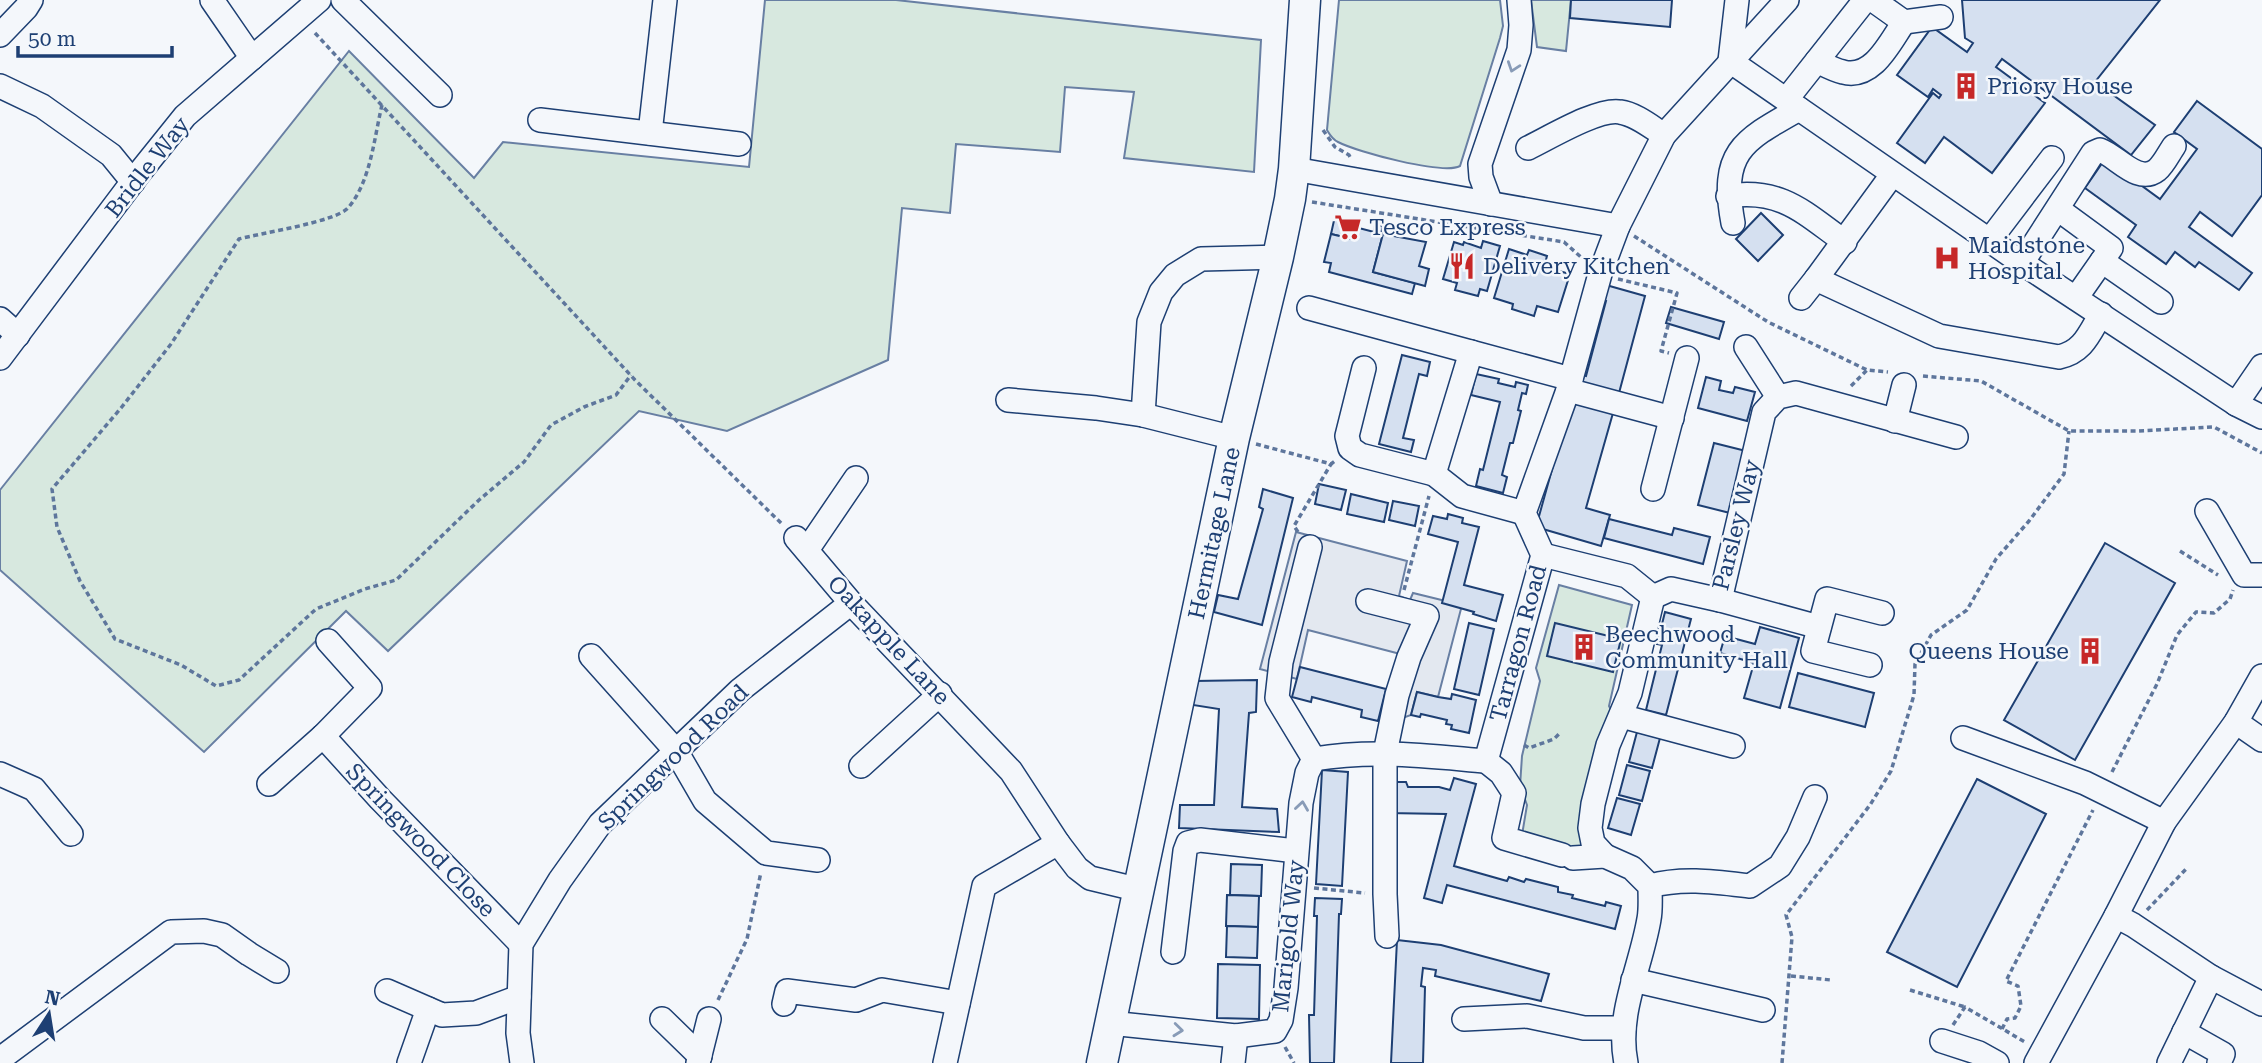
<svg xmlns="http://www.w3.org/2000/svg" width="2262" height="1063" viewBox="0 0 2262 1063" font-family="'Roboto Serif',serif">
  <rect width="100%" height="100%" fill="#f4f7fb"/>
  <g fill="#d7e8df" stroke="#687fa3" stroke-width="2">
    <path d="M765 0H896L1261 40 1254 172 1124 158 1134 92 1065 87 1060 152 956 144 950 213 902 208 888 360 727 431 639 411 388 651 346 611 204 752 0 570V490L349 51 474 178 503 142 749 167Z"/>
    <path d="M1339 0H1500L1503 26 1500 38 1460 166C1443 175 1357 152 1338 142 1332 139 1330 135 1327 130Z"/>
    <path d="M1531 0H1571L1566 51 1537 47Z"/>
    <path d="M1559 585 1632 605 1609 706 1614 715 1604 734 1581 851 1522 835 1527 805 1520 786 1522 756 1540 681 1536 668Z"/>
  </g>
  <path fill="#e3e8f0" stroke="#687fa3" stroke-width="2" d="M1296 532 1407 561 1399 596 1410 600 1413 593 1462 605 1438 697 1417 692 1411 715 1391 722 1408 656 1308 630 1297 679 1260 669Z"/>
  <g fill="#d5e0f0" stroke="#1d3f73" stroke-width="2">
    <path d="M1571 0H1672L1670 27 1570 18Z"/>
    <path d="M1962 0H2160L2095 82 2155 125 2131 155 2002 59 1996 67 2045 103 1992 173 1944 137 1925 163 1897 143 1933 93 1939 98 1941 95 1933 89 1928 97 1897 75 1932 27 1967 52 1973 43 1965 38Z"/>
    <path d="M2197 101 2262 149V195L2232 236 2200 212 2189 227 2252 273 2239 290 2199 262 2195 267 2175 252 2166 264 2128 237 2136 225 2085 188 2105 159 2160 199 2197 149 2174 132Z"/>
    <path d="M1761 213 1783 235 1758 261 1736 239Z"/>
    <path d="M1335 216 1356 222 1352 239 1331 234Z"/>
    <path d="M1375 224 1383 226 1381 233 1383 234 1373 272 1415 283 1412 294 1329 272 1331 263 1324 262 1331 234 1352 239 1355 227 1374 232Z"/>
    <path d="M1383 234 1426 242 1419 266 1429 269 1425 286 1373 272Z"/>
    <path d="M1483 241 1500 246 1487 291 1480 289 1478 296 1455 290 1457 283 1443 279 1454 242 1463 245 1464 242 1481 248Z"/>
    <path d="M1509 249 1527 255 1529 250 1547 256 1544 267 1570 274 1558 312 1537 306 1534 316 1512 309 1513 304 1494 298Z"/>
    <path d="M1606 285 1645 296 1619 393 1580 383 1582 375 1586 376 1606 301 1602 300Z"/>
    <path d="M1671 307 1724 322 1719 339 1666 323Z"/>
    <path d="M1402 355 1430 362 1427 376 1419 374 1403 438 1414 440 1411 452 1379 444Z"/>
    <path d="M1476 374 1499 379 1498 383 1515 387 1516 382 1528 385 1526 394 1522 393 1518 410 1521 411 1513 443H1510L1502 475 1507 477 1503 493 1476 486 1480 469 1483 470 1500 402 1471 395Z"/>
    <path d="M1706 377 1721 381 1719 390 1733 393 1735 387 1755 392 1747 421 1698 408Z"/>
    <path d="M1571 401 1613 413 1586 508 1610 515 1601 546 1536 527Z"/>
    <path d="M1714 443 1746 451 1730 513 1698 505Z"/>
    <path d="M1319 484 1346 490 1341 510 1315 504Z"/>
    <path d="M1263 489 1293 498 1262 625 1214 612 1218 595 1238 599 1263 509 1259 507Z"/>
    <path d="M1351 494 1388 503 1384 522 1347 514Z"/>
    <path d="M1393 501 1419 506 1415 526 1389 520Z"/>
    <path d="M1448 514 1463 518 1462 523 1479 527 1464 585 1503 595 1496 621 1473 614 1474 612 1442 603 1458 542 1428 534 1433 516 1447 519Z"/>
    <path d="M1609 519 1672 535 1674 528 1710 537 1703 564 1604 538Z"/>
    <path d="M2105 543 2175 583 2075 760 2004 720Z"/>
    <path d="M1665 612 1691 619 1666 715 1646 710 1662 645 1657 644Z"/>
    <path d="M1469 623 1494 629 1479 695 1454 689Z"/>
    <path d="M1555 623 1621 639 1613 672 1547 656Z"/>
    <path d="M1760 627 1799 638 1780 708 1744 698 1754 663 1720 653 1725 636 1755 644Z"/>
    <path d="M1300 667 1386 689 1378 721 1361 717 1362 710 1312 697 1311 702 1292 697Z"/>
    <path d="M1798 673 1874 693 1865 727 1789 707Z"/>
    <path d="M1257 680 1256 712 1249 713 1242 807 1277 809 1279 832 1179 828 1180 805H1214L1219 709 1193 705 1194 681Z"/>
    <path d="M1417 692 1438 697 1451 699 1452 694 1476 700 1469 733 1451 729 1452 725 1446 724 1447 720 1421 714 1420 717 1411 715Z"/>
    <path d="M1637 732 1660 738 1652 768 1629 762Z"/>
    <path d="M1627 765 1650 771 1642 801 1619 795Z"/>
    <path d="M1322 770 1348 772 1342 886 1316 884Z"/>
    <path d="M1454 778 1476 784 1454 866 1507 881 1509 877 1524 882 1526 879 1558 887V892L1573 895 1572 898 1605 906 1606 902 1621 906 1615 929 1447 885 1442 903 1424 898 1446 814 1387 813V782H1406L1408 787H1439L1450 790Z"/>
    <path d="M1977 779 2046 814 1957 987 1887 952Z"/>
    <path d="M1617 798 1640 804 1631 835 1608 828Z"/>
    <path d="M1231 864 1262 865 1261 896 1230 895Z"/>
    <path d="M1227 895 1259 896 1258 927 1226 926Z"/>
    <path d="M1315 898 1342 899 1341 914H1339L1334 1063H1310L1309 1015H1314L1317 916H1314Z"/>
    <path d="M1227 926 1258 927 1257 958 1226 957Z"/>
    <path d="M1397 940 1441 945 1549 974 1541 1001 1435 976 1436 970 1423 968 1421 986 1425 987 1423 1063H1391Z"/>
    <path d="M1218 964 1260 965 1259 1019 1217 1018Z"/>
  </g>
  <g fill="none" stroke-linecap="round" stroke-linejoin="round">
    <defs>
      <g id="minor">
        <path d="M212 0 252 58"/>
        <path d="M343 0 440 95"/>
        <path d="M1737 0 1730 61 2022 263 2236 404 2262 417"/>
        <path d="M1873 0 1904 22 1941 17"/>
        <path d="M0 35 26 8 31 0"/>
        <path d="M1817 61C1825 65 1834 70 1843 72 1873 80 1890 42 1904 22"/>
        <path d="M0 86 42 106 111 155 133 182"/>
        <path d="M1786 100 1865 0"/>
        <path d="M540 120 739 144"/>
        <path d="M650 133 665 0"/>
        <path d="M1528 148C1549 138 1598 108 1620 112 1635 114 1650 126 1664 135"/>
        <path d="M1294 169 1618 226"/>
        <path d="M1892 175 1816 279 1939 336 2059 357C2083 352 2089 334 2101 314"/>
        <path d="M1728 196C1782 188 1804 213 1845 242"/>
        <path d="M1491 204 1481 177 1480 164 1519 50 1521 25 1519 0"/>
        <path d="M2066 215 2111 248 2076 298"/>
        <path d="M1733 223C1720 152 1742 141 1799 109"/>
        <path d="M1989 241 2052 158"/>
        <path d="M2102 261 2161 302"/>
        <path d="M2022 263 2093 153 2100 150C2117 156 2138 185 2157 170 2164 164 2169 153 2174 146"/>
        <path d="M1801 298 1816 279"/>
        <path d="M1309 308 1471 352"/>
        <path d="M0 319 18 335"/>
        <path d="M1746 347 1778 397"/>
        <path d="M0 358 140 172 185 116 319 0"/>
        <path d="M1364 368 1347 436 1350 448 1360 455 1434 474 1462 496 1524 513"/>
        <path d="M1568 390 1672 418"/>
        <path d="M1008 400 1096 408 1143 415 1234 438"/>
        <path d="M2236 404 2262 366"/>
        <path d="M1143 415 1149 322 1161 292 1175 275 1201 259 1278 257"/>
        <path d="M1895 421 1904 385"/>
        <path d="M1434 474 1471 352 1571 379"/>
        <path d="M1653 489 1687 358"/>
        <path d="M2207 511 2244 575H2262"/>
        <path d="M796 538 851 603 1011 771 1058 843 1077 868 1090 878 1140 890"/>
        <path d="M1310 547 1281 662 1277 698 1314 759"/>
        <path d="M807 550 856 478"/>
        <path d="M1543 555 1627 576 1653 597"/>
        <path d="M1653 597 1671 589 1720 600 1764 412 1778 397 1796 393 1956 437"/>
        <path d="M1720 600 1819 627"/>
        <path d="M1368 601 1427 616 1409 657 1397 695 1385 753V894L1387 936"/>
        <path d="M591 656 676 751 705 801 766 853 818 860"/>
        <path d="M1870 665 1813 651 1827 599 1882 613"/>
        <path d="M1621 716 1733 746"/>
        <path d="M2236 722 2262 740"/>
        <path d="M323 736 380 799 521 944"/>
        <path d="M1963 738 2085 783 2164 822"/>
        <path d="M1486 761 1543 555 1524 513 1568 390 1600 274 1618 226 1664 135 1787 0"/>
        <path d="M1486 761 1501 773 1514 793 1504 838 1562 855"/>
        <path d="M861 766 940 694"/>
        <path d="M0 774 34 789 71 834"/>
        <path d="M269 784 323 736 370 688 328 641"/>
        <path d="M1605 856 1593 843 1590 828 1593 804 1608 745 1630 693 1653 597"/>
        <path d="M1573 858 1605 856 1632 868 1650 886C1650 897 1651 909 1649 919 1641 967 1616 1014 1626 1063"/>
        <path d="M1650 886C1683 877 1716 882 1750 886L1780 866 1798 837 1815 797"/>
        <path d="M2116 916 2133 925 2211 977 2262 1004"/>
        <path d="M1173 952 1185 851 1188 843 1200 840 1296 851"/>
        <path d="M1633 980 1763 1010"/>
        <path d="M387 991 442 1015 476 1013 519 997"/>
        <path d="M784 1004 787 991 856 1000 882 990 958 1003"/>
        <path d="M662 1019 700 1056"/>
        <path d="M1464 1019 1527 1016 1584 1028H1624"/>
        <path d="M1110 1023 1236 1036 1275 1031 1281 1020 1286 988 1301 803 1307 773 1314 759C1374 749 1426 756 1486 761"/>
        <path d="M2184 1032 2223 1054 2219 1063"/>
        <path d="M1942 1041 1979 1053 1997 1063"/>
        <path d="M0 1059 171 932 204 931 222 935 249 954 277 971"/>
        <path d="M409 1063 428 1009"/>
        <path d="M522 1063 518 1033 521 944 560 880 600 824 676 751 740 690 851 603"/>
        <path d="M698 1063 709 1019"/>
        <path d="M945 1063 984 886 1058 843"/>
        <path d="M1233 1063 1236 1036"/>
        <path d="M2036 1063 2116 916 2164 822 2236 722 2262 676"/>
        <path d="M2169 1063 2211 977"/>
      </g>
      <path id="major" d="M1102 1063 1234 438 1278 257 1290 199 1294 169 1305 0"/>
    </defs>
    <use href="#minor" stroke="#1d3f73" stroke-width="26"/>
    <use href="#major" stroke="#1d3f73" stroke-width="33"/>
    <g stroke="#5e769c" stroke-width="3.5" stroke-dasharray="5 3.5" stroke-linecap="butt">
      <path d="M315 33 635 380 782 524"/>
      <path d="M382 105C374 138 371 181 348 208 335 222 261 233 239 239L171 344 121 408 52 489 57 527 80 581 115 639 181 665 216 686 239 680 316 609 365 589 396 580 479 500 524 462 551 425 584 407 616 395 631 375"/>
      <path d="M1323 130 1335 147 1349 155 1351 159"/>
      <path d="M1312 202 1564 242 1582 258"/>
      <path d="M1634 236 1768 322 1867 370 1888 372"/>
      <path d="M1618 279 1677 293 1661 351 1669 353"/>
      <path d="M1923 376 1981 381 2069 431H2137L2214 427 2262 453"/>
      <path d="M1851 386 1867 370"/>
      <path d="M1256 444 1331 464 1335 461"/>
      <path d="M1298 532 1294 526 1331 464"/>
      <path d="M2180 551 2218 575"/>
      <path d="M1404 590 1429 496"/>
      <path d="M1524 745 1529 748 1554 739 1559 734"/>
      <path d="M2112 772 2157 684 2177 635 2196 612 2214 613 2230 599 2233 590"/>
      <path d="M1314 888 1365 893"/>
      <path d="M2147 910 2187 868"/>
      <path d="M1791 976 1831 980"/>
      <path d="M1910 990 1965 1007"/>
      <path d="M718 1000 747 939 761 872"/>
      <path d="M1953 1025 1965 1007 2025 1042"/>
      <path d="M2002 1029 2007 1019 2015 1018 2021 1006 2018 986 2006 981 2093 810"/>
      <path d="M1285 1047 1294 1063"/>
      <path d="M1782 1063 1792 937 1786 915 1870 805 1891 771 1914 695 1915 664 1931 635 1967 610 1996 559 2029 521 2064 474 2069 431"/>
    </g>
    <use href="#minor" stroke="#f4f7fb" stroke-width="23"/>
    <use href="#major" stroke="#f4f7fb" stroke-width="30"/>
  </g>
  <defs><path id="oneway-chevron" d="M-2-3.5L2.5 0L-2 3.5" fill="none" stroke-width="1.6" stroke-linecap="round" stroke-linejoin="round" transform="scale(1.75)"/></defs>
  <g stroke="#889bb7">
    <use href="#oneway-chevron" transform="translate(1513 67) rotate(109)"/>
    <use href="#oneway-chevron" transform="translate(1302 806) rotate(-82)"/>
    <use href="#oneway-chevron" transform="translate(1178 1030) rotate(6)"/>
  </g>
  <defs>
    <symbol id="building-bare" viewBox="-9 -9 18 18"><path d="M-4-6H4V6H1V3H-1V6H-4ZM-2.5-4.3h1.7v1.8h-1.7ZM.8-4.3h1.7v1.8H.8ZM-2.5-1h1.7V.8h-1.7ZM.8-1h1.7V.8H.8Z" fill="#c62828" stroke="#f4f7fb" stroke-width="2.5" paint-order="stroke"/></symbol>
    <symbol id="supermarket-bare" viewBox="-9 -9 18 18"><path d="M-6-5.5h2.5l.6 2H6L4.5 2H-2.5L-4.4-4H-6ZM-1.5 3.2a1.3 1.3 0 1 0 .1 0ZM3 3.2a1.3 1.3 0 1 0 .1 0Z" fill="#c62828" stroke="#f4f7fb" stroke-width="2.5" paint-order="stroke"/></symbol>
    <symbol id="hospital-bare" viewBox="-9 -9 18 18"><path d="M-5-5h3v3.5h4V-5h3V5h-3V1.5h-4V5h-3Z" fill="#c62828" stroke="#f4f7fb" stroke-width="2.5" paint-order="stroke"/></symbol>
    <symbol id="restaurant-bare" viewBox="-9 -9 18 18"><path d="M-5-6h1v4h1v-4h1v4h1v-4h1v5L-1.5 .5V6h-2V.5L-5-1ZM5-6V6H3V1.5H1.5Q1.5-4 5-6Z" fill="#c62828" stroke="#f4f7fb" stroke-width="2.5" paint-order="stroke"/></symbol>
  </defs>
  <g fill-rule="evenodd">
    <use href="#building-bare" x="1947" y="67" width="38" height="38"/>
    <use href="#supermarket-bare" x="1329" y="208" width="38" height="38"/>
    <use href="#hospital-bare" x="1928" y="239" width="38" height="38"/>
    <use href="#restaurant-bare" x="1443" y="247" width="38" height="38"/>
    <use href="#building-bare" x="1565" y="628" width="38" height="38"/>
    <use href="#building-bare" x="2071" y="632" width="38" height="38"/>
  </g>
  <g text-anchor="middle" stroke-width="5" stroke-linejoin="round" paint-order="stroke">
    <g font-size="23" fill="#1d3f73" stroke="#f4f7fb" text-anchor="start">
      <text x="1987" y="94">Priory House</text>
      <text x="1369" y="235">Tesco Express</text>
      <text x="1968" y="253">Maidstone<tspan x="1968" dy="26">Hospital</tspan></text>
      <text x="1483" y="274">Delivery Kitchen</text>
      <text x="1605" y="642">Beechwood<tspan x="1605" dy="26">Community Hall</tspan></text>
      <text x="2069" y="659" text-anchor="end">Queens House</text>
    </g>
    <g font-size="23" fill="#1d3f73" stroke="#f4f7fb">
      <text transform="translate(147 167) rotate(-52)" y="8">Bridle Way</text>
      <text transform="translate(1736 525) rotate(-76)" y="8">Parsley Way</text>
      <text transform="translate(1214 533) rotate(-78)" y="8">Hermitage Lane</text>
      <text transform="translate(889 640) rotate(47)" y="8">Oakapple Lane</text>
      <text transform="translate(1518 643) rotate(-75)" y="8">Tarragon Road</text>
      <text transform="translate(673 757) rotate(-44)" y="8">Springwood Road</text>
      <text transform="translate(421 840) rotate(46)" y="8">Springwood Close</text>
      <text transform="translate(1288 936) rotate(-84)" y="8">Marigold Way</text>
    </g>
  </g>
  <g transform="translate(49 1014) rotate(12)" stroke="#f4f7fb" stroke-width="5" paint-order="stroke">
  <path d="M0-5L12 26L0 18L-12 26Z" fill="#1d3f73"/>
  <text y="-10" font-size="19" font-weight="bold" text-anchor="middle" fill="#1d3f73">N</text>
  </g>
  <path d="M18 46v10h154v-10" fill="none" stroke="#1d3f73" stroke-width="3.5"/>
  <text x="28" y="46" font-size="21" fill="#1d3f73" stroke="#f4f7fb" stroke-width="5" paint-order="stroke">50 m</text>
</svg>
